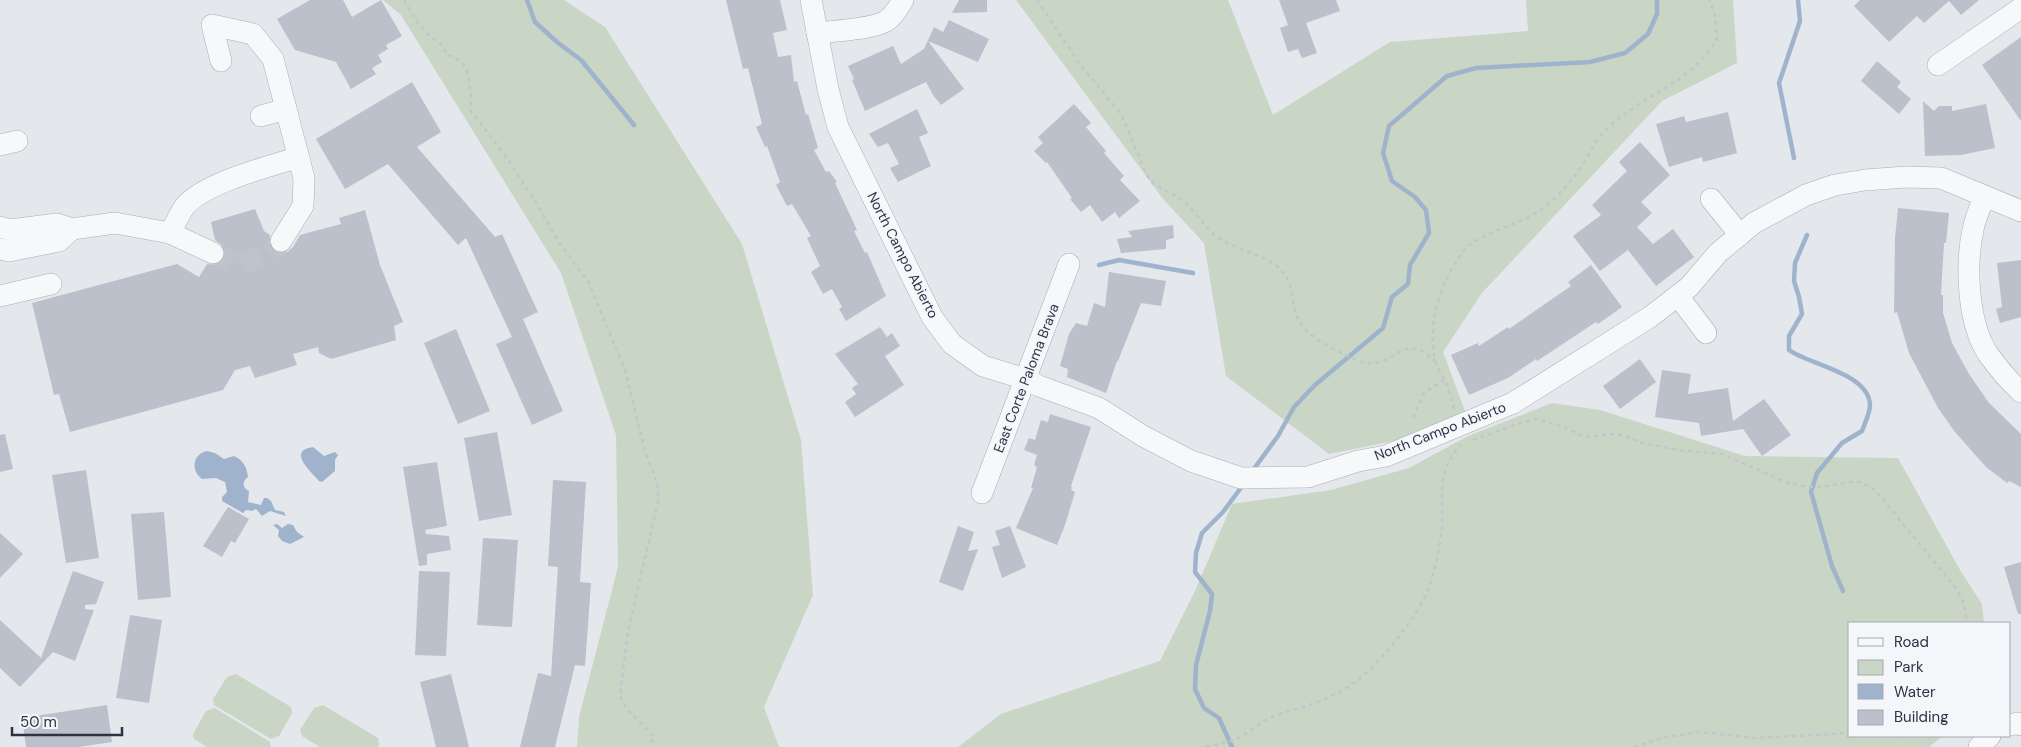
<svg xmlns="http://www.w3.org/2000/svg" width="2021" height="747" viewBox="0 0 2021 747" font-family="'DM Sans',sans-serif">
  <rect width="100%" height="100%" fill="#e4e7ec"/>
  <g fill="#c9d6c5">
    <path d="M383 0H564L605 27 742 244 801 440 813 595 764 707 779 747H577L579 717 618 567 616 435 561 273 401 15Z"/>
    <path d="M1016 0H1228L1273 115 1390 42 1528 31 1526 0H1733L1737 63 1662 101 1482 293 1443 352 1465 411 1409 438 1329 454 1226 376 1204 243 1163 199Z"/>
    <path d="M1552 403 1600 410 1745 456 1898 458 1960 570 1982 604 1984 623H1850V736H1943L1929 747H958L1001 714 1160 661 1195 591 1232 504 1331 490 1409 468 1468 436Z"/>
    <path d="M236 674 291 707 292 713 279 736 271 739 214 705 213 699 227 677Z"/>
    <path d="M323 705 378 738 379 744 378 747H320L302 736 300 730 314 708Z"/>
    <path d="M215 708 270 742 271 747H207L194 739 193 734 206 711Z"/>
  </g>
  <g fill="#9fb4cc">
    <path d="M313 447 324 456 335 452 338 455 335 460V471L322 482 319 481C312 472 286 451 313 447Z"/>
    <path d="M207 451 215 453 224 459 234 456C243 460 247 467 248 477 242 481 242 488 249 491L248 502 261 505 264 498H267L271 501 275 510 284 512 286 516 270 511 262 516 256 509 252 511 246 510 243 513 222 501V497L227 492 225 482 216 478 202 479C190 470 193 454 207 451Z"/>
    <path d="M277 524 282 528 288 524 293 525 297 532 304 537 290 544 282 541 278 536 279 530 273 525Z"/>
  </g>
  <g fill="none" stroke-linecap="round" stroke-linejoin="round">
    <g stroke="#9fb4cc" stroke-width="4.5">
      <path d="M527 0 535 22 557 42 581 60 634 125"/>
      <path d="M1794 158 1779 83 1800 21 1798 0"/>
      <path d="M1807 235 1795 263 1794 281 1799 297 1802 314 1789 336V350C1809 365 1869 373 1870 405 1870 413 1865 423 1862 431L1842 443 1817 473 1811 492 1832 566 1843 591"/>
      <path d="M1099 265 1119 260 1193 273"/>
      <path d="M1253 470 1278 436 1294 407 1315 385 1383 328 1392 297 1408 284 1410 265 1429 233 1426 210 1415 197 1392 181 1383 153 1389 126 1447 76 1476 68 1590 62 1625 53 1648 34 1657 14V0"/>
      <path d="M1232 747 1219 718 1204 708 1195 689 1196 665 1210 611 1212 594 1195 572 1196 553 1202 533 1223 512 1243 485"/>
    </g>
  </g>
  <g fill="#bbc0ca">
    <path d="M310 0H343L352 17 381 0 402 36 386 45 388 49 378 55 382 62 372 68 376 74 351 89 336 62 295 50 277 19Z"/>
    <path d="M726 0H780L787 30 773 33 778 57 791 55 794 82 797 81 806 115 808 114 818 148 814 150 826 172 829 171 837 182 835 183 857 230 854 231 865 253 867 252 886 296 846 321 839 309 842 307 832 289 823 294 811 272 820 266 807 238 811 236 792 204 787 206 776 185 780 182 767 146 765 147 756 127 762 124 748 68 743 69Z"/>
    <path d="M959 0H987V12L952 13Z"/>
    <path d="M1279 0H1336L1340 11 1306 23 1317 53 1302 58 1298 49 1288 52 1280 28 1288 25Z"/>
    <path d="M1860 0H1979L1961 15 1949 1 1924 23 1917 16 1889 42 1854 6Z"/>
    <path d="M949 20 989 39 978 62 928 41 964 89 941 105 933 95 926 82 865 111 852 80 854 79 848 66 893 46 901 64 924 49 934 27 943 32Z"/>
    <path d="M2021 37V121L1982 65Z"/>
    <path d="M1877 61 1901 82 1897 87 1911 99 1899 114 1861 81Z"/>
    <path d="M412 82 441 132 417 147 495 237 502 234 538 312 523 319 563 411 532 425 496 344 512 337 466 238 458 245 388 164 345 189 316 139Z"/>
    <path d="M1923 101 1934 111 1939 106H1952V111L1986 104 1995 148 1961 155 1925 156Z"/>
    <path d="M1074 104 1091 123 1086 127 1106 151 1104 153 1124 176 1120 180 1140 201 1119 218 1115 212 1102 222 1090 205 1081 212 1070 199 1072 198 1047 162 1046 163 1034 151 1043 143 1038 137Z"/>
    <path d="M917 109 928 133 919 137 931 166 898 182 890 168 899 164 888 143 878 147 869 134Z"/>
    <path d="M1728 112 1737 153 1703 162 1702 157 1669 167 1656 124 1684 116 1686 122Z"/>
    <path d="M1640 142 1670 175 1641 202 1652 213 1637 227 1653 244 1673 229 1694 257 1656 286 1628 250 1600 271 1573 236 1601 215 1592 205 1627 171 1619 162Z"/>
    <path d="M1898 208 1949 213 1946 243H1944L1941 295H1943V313L1952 343 1969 374 1989 403 2021 434V487L2009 481 2007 483 1986 467 1955 432 1938 408 1909 353 1897 312 1894 313 1895 238Z"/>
    <path d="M255 209 264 231 270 235 269 241 270 247 275 252 281 253 287 252 293 247 300 235 341 224 339 218 365 210 380 265 403 322 394 326 396 340 331 359 319 353 318 347 293 354 297 365 255 378 250 366 235 370 223 390 70 432 59 394 54 395 32 303 177 264 199 277 207 264 215 265 221 263 224 258 225 251 223 246 215 240 211 222Z"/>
    <path d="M1173 225 1174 238 1166 240V249L1121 253 1117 239 1132 237 1128 231Z"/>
    <path d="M2021 260V317L2000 323 1996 309 2002 307 1997 263Z"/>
    <path d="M1591 265 1622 307 1598 324 1596 322 1537 361 1536 359 1508 378 1469 395 1451 355 1478 343 1479 346 1508 327 1509 329 1571 286 1568 282Z"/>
    <path d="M1109 272 1166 281 1161 306 1141 303 1118 361H1117L1106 393 1067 377 1068 369 1060 366 1069 334 1076 323 1087 326 1094 303 1105 307Z"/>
    <path d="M880 327 887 337 892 333 900 346 885 356 904 385 855 417 845 402 856 394 852 388 858 384 835 354Z"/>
    <path d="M456 329 490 411 458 424 424 343Z"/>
    <path d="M1640 359 1656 382 1620 409 1603 386Z"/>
    <path d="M1662 370 1691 374 1688 394 1728 388 1733 421 1764 399 1791 435 1762 456 1743 429 1701 436 1699 423 1655 417Z"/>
    <path d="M1050 414 1091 427 1071 486 1072 487 1071 490 1075 492 1065 525 1057 545 1016 528 1033 488H1031L1037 467 1034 465 1037 455 1024 450 1029 438 1035 440 1041 420 1048 422Z"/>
    <path d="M497 432 512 515 479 521 464 438Z"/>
    <path d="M5 434 13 469 0 472V435Z"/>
    <path d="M437 462 447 526 425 530 426 534 449 536 451 550 427 554V565L419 566 403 467Z"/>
    <path d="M86 470 99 558 66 563 52 475Z"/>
    <path d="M553 480 586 482 580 582 591 583 585 666 575 665 555 747H520L538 673 551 676 558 567 548 566Z"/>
    <path d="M228 507 249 519 235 543 231 541 222 557 203 546Z"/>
    <path d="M164 512 171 597 138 600 131 514Z"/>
    <path d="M958 526 974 532 968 551 978 549 963 591 939 582Z"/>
    <path d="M1010 526 1026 567 1002 578 992 547 1000 545 995 531Z"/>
    <path d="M0 533 23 554 0 578Z"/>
    <path d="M483 538 518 540 512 627 477 625Z"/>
    <path d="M2021 562V614H2018L2004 567Z"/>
    <path d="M73 571 104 582 96 604 85 605V609L94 610 75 661 53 652 20 687 0 668V620L41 658Z"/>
    <path d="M419 571 450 572 446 656 415 655Z"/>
    <path d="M130 615 162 620 149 703 116 698Z"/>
    <path d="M451 674 469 747H436L420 682Z"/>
    <path d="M107 705 112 742 79 747H26L22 718Z"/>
  </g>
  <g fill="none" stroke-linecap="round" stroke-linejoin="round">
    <path stroke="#bfc3cb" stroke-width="21" stroke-dasharray="21 11" stroke-linecap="butt" d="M213 253 236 265 271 254 281 241"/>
    <defs>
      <g id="minor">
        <path d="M811 0 828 89 838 127 932 317 952 344 983 366 1025 379 1039 386 1099 408 1143 436 1191 461 1241 478 1308 477 1358 461 1386 456 1513 403 1650 317 1689 287 1718 253 1754 223 1806 195 1835 185 1865 180 1906 177 1941 178 2021 211"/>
        <path d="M817 33C833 31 874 29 886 21 894 16 898 8 903 0"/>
        <path d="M221 61 212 25 253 34 273 59 304 178 303 206 281 241"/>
        <path d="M1938 65 2021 8"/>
        <path d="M261 116 286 109"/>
        <path d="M0 145 17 141"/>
        <path d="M1984 196C1981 205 1977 215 1974 225 1965 262 1967 322 1988 354 1998 368 2009 381 2021 392"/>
        <path d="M1711 199 1740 235"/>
        <path d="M0 227 10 230 57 224 72 229 115 223 170 233 213 253"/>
        <path d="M170 233C175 225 179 214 185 206 206 182 268 167 299 157"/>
        <path d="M0 249 9 251 59 241 72 229"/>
        <path d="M0 296 51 284"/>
        <path d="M1678 296 1706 333"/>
        <path d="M982 493 1069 264"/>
        <path d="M2010 725 2018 723 2021 725"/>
        <path d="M1979 747 1990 736"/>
      </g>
    </defs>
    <use href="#minor" stroke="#a9aeb7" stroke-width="22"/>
    <g stroke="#c2c5cb" stroke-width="2.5" stroke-dasharray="4 4" stroke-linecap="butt">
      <path d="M404 0 415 19 426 33 441 44 447 54 462 62 467 70 471 94V111L507 158 535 201 560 244 588 281 625 370 645 452 655 477 658 489V502L628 631 620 696 627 709 654 737 648 747"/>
      <path d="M1037 0 1079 63 1121 114 1148 177C1157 189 1170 191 1182 200 1197 211 1205 231 1222 240 1239 250 1261 254 1277 266 1297 283 1289 302 1299 321 1308 337 1330 347 1345 355 1352 358 1359 362 1366 363 1396 367 1403 330 1435 361"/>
      <path d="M1454 409C1452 399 1449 390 1445 380 1441 374 1437 367 1435 360 1432 347 1432 331 1434 318 1437 298 1454 256 1471 244 1493 229 1520 224 1542 209 1560 195 1575 177 1587 158 1592 149 1596 140 1604 132 1638 96 1690 85 1717 39L1715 16 1710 0"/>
      <path d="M1413 418 1424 393 1444 380"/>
      <path d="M1473 440 1520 423 1537 419 1564 427 1585 437 1610 434 1623 435 1643 443 1678 450 1722 454 1788 483 1804 486 1822 487 1850 482H1860L1875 490 1955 587 1963 601 1967 623"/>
      <path d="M1897 736H1905"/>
      <path d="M1206 747C1218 744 1230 742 1242 736 1251 731 1259 724 1268 719 1285 710 1307 708 1325 699 1336 694 1348 688 1358 680 1381 662 1419 615 1429 587 1434 573 1437 558 1440 543 1448 502 1430 483 1460 445"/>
      <path d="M1634 747 1665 737 1700 732 1755 738 1850 733"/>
    </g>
    <use href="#minor" stroke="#f7f8fa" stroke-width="21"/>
  </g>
  <g text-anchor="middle" stroke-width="4" stroke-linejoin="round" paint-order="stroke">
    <g font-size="14" fill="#2b3445" stroke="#f4f6f9">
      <text transform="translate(903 255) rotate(63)" y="5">North Campo Abierto</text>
      <text transform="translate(1026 378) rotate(-69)" y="5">East Corte Paloma Brava</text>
      <text transform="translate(1440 431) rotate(-21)" y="5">North Campo Abierto</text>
    </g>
  </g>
  <rect x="1848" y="622" width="162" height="115" fill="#f4f6f9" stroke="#a4a8b1"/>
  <rect x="1858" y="638" width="25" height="8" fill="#f7f8fa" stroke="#a4a8b1"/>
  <text x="1894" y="647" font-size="15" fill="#2b3445">Road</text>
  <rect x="1858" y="660" width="25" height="15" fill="#c9d6c5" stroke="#a4a8b1"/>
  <text x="1894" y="672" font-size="15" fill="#2b3445">Park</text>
  <rect x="1858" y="684" width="25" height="15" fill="#9fb4cc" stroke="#a4a8b1"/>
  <text x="1894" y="697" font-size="15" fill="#2b3445">Water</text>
  <rect x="1858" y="710" width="25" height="15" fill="#bbc0ca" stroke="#a4a8b1"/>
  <text x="1894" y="722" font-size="15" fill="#2b3445">Building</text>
  <path d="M12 727v8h110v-8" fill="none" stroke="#2b3445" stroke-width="2.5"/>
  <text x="20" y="727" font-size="15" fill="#2b3445" stroke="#f4f6f9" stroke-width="4" paint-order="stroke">50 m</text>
</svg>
